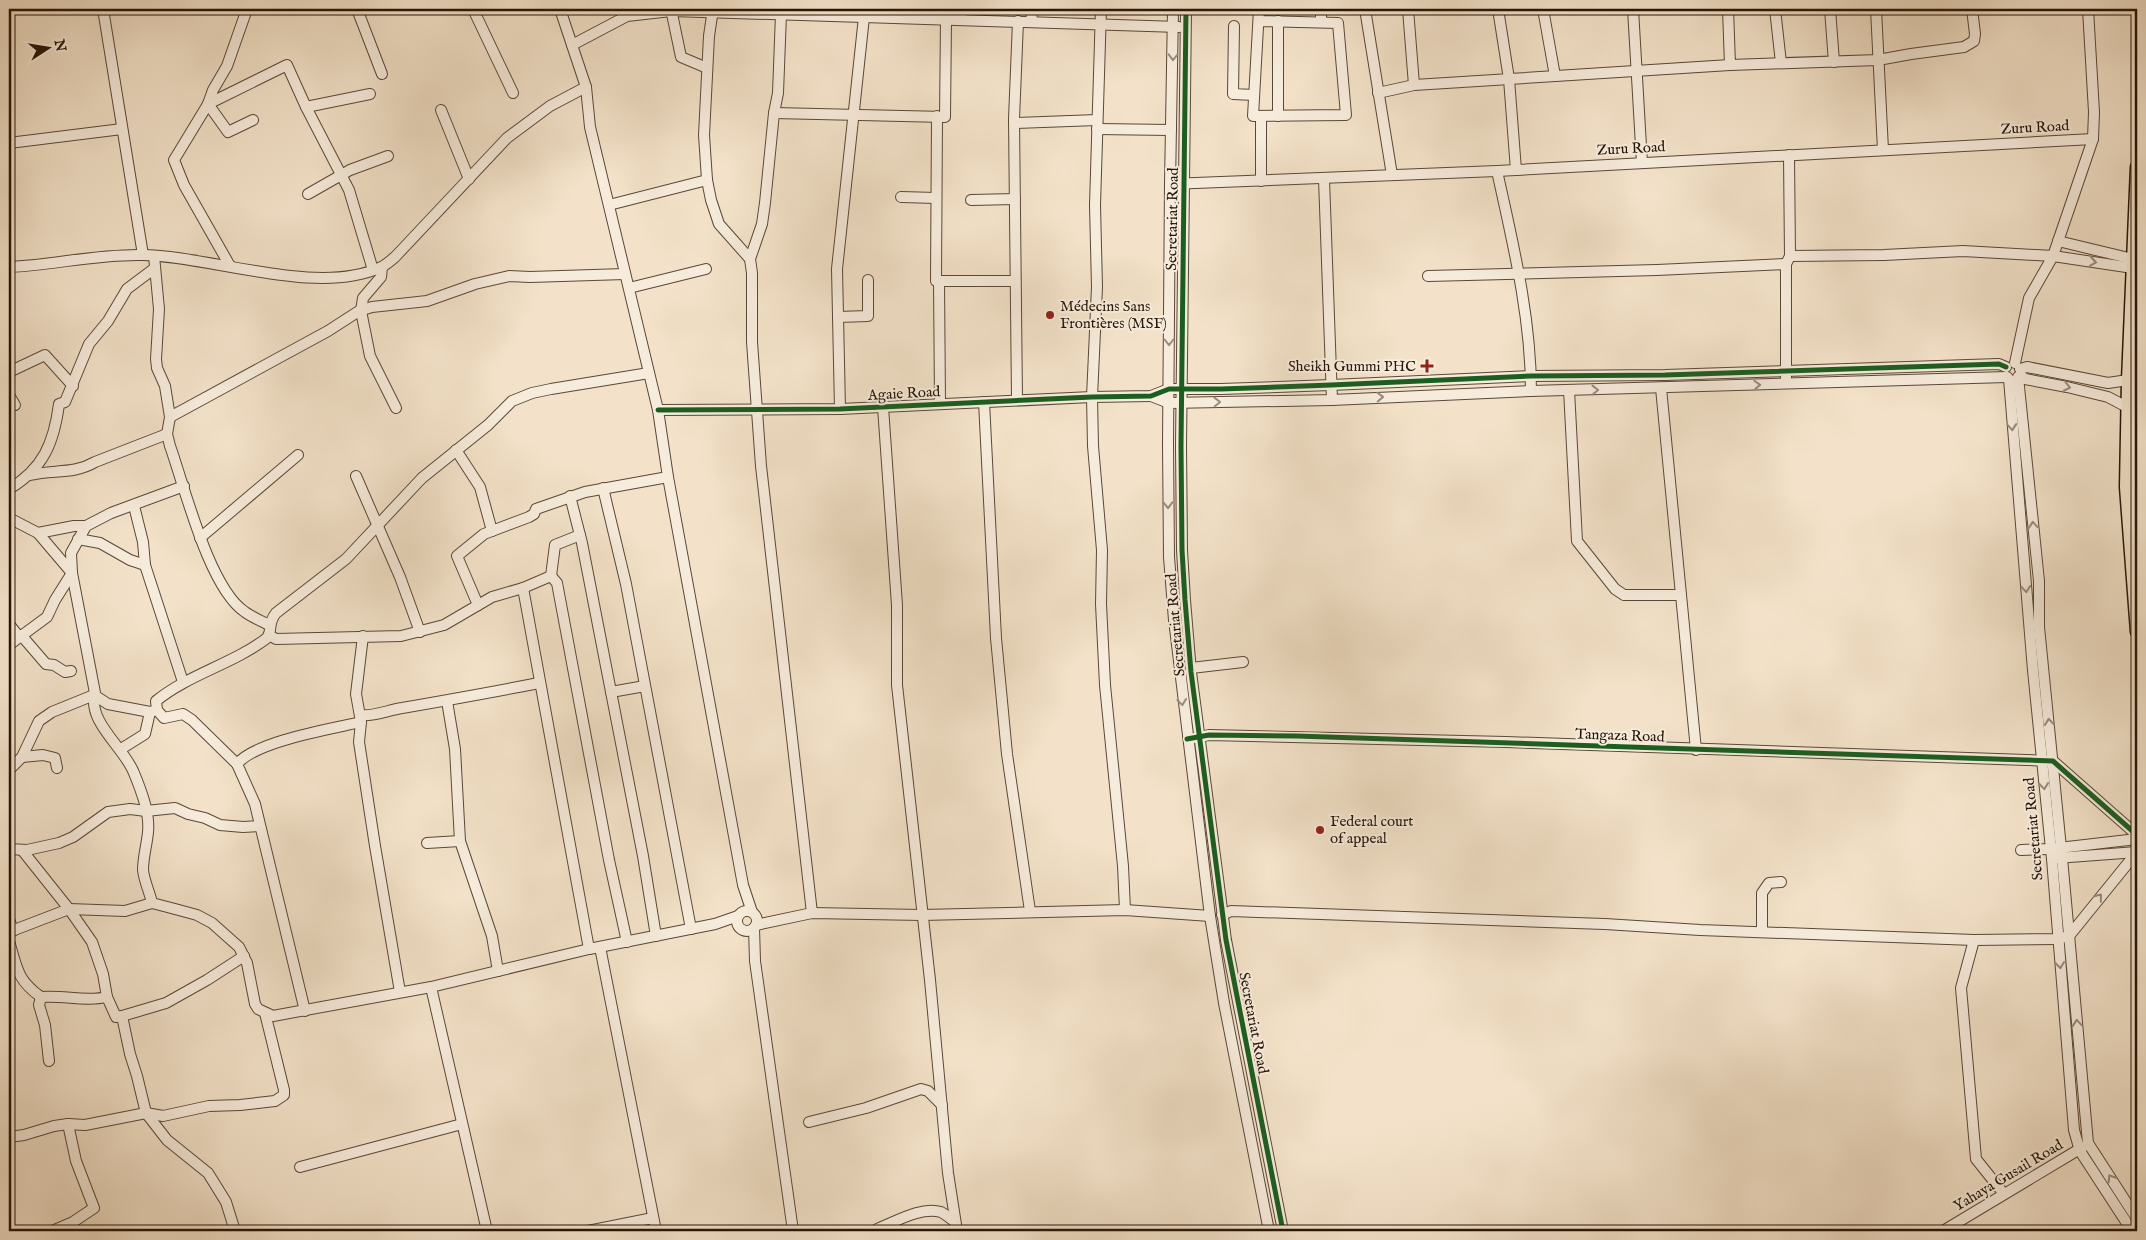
<svg xmlns="http://www.w3.org/2000/svg" width="2146" height="1240" viewBox="0 0 2146 1240" font-family="'IM FELL English',serif">
  <rect width="100%" height="100%" fill="#f3e2c9"/>
  <filter id="stains"><feTurbulence type="fractalNoise" baseFrequency=".004" numOctaves="4"/><feColorMatrix values="0 0 0 0 .2 0 0 0 0 .09 0 0 0 0 .02 0 0 0 .5 -.17"/></filter>
  <radialGradient id="worn" r=".72"><stop offset=".6" stop-color="#630" stop-opacity="0"/><stop offset="1" stop-color="#630" stop-opacity=".3"/></radialGradient>
  <g fill="none" stroke-linecap="round" stroke-linejoin="round">
    <defs>
      <g id="minor">
        <path d="M103 9 143 255"/>
        <path d="M357 9 382 74"/>
        <path d="M473 9 513 93"/>
        <path d="M560 9 586 87 590 127 658 410 668 477 743 885 752 912"/>
        <path d="M671 9 681 57 707 68"/>
        <path d="M713 9 709 36 704 135 707 180 711 200 719 224 750 259"/>
        <path d="M1031 9 1032 22"/>
        <path d="M1101 9 1095 205 1097 287 1092 397 1093 446 1102 550 1101 604 1105 685 1123 866 1125 910"/>
        <path d="M1173 9 1170 184 1168 444 1169 557 1174 620 1210 916 1224 1003 1269 1231"/>
        <path d="M1186 9 1181 446 1182 550 1185 600 1191 672 1226 940 1283 1231"/>
        <path d="M1365 9 1392 175"/>
        <path d="M1408 9 1414 85"/>
        <path d="M1498 9 1509 79 1516 170"/>
        <path d="M1543 9 1555 76"/>
        <path d="M1633 9 1642 163"/>
        <path d="M1728 9 1730 65 1878 60 1911 54 1964 47 1974 41 1975 34 1972 9"/>
        <path d="M1775 9 1781 63"/>
        <path d="M1830 9 1834 62"/>
        <path d="M1876 9 1883 150"/>
        <path d="M781 14 778 93 774 113 765 203 762 224 750 259 752 273V342L761 466 812 913"/>
        <path d="M961 19V9"/>
        <path d="M1259 21 1338 23 1346 115 1253 116 1259 9"/>
        <path d="M1278 21V116"/>
        <path d="M1321 22V9"/>
        <path d="M1234 26 1233 94 1254 95"/>
        <path d="M572 45 627 16 671 11 1179 27"/>
        <path d="M1378 93 1414 85 1730 65"/>
        <path d="M306 107 370 94"/>
        <path d="M441 110 469 179"/>
        <path d="M774 113 945 117 946 19"/>
        <path d="M937 116 936 281H1014"/>
        <path d="M1261 116V181"/>
        <path d="M253 120 228 132 208 104 287 65 306 107 349 190 373 270"/>
        <path d="M1014 123 1097 120"/>
        <path d="M1097 129 1171 130"/>
        <path d="M9 143 122 129"/>
        <path d="M1497 171C1513 244 1531 317 1531 391"/>
        <path d="M1324 179 1332 400"/>
        <path d="M1170 184 1497 171 2093 139"/>
        <path d="M308 194 350 170 388 156"/>
        <path d="M901 197 936 198"/>
        <path d="M971 200 1015 199"/>
        <path d="M609 205 707 180"/>
        <path d="M2058 241 2133 259"/>
        <path d="M154 256 159 309 156 359 157 368 165 386 170 417 167 434 170 446C185 488 209 588 245 612 252 617 261 621 269 625"/>
        <path d="M1790 256 1884 255 1963 251 2053 256 2133 268"/>
        <path d="M230 266 184 185 174 160 208 104 213 90 227 66 247 9"/>
        <path d="M9 267C53 265 97 254 142 255 211 256 316 296 379 268 385 266 390 261 395 257L507 138 550 106 586 87"/>
        <path d="M382 267 381 277 363 298 361 311 370 356 396 408"/>
        <path d="M1428 276 1657 270 1786 264"/>
        <path d="M939 281 940 404"/>
        <path d="M629 288 706 269"/>
        <path d="M838 317 868 316V280"/>
        <path d="M2015 363 2029 298 2053 256 2093 139 2094 112 2088 9"/>
        <path d="M2020 369 2027 367 2108 383 2128 380"/>
        <path d="M9 372 45 355 73 386"/>
        <path d="M2020 375 2025 379 2067 387 2108 397 2127 407"/>
        <path d="M2018 377 2039 581V627L2062 858 2088 1143 2137 1219"/>
        <path d="M1786 378V264L1790 256 1789 155"/>
        <path d="M2009 379 2033 670 2052 859 2074 1130 2080 1151 2132 1231"/>
        <path d="M1661 388 1696 750"/>
        <path d="M1569 390 1577 541 1615 589 1624 595H1681"/>
        <path d="M9 395 15 405"/>
        <path d="M1151 396 1169 403 1332 400 1531 391 2007 377"/>
        <path d="M1017 400 1014 119 1018 21"/>
        <path d="M984 402 996 638 1007 754 1030 911"/>
        <path d="M883 407 897 605V685L930 980 948 1173 957 1231"/>
        <path d="M840 409 837 269 864 17"/>
        <path d="M658 410 840 409 1092 397 1151 396 1169 389H1221L1331 385 1531 376 1665 375 1999 364 2006 367"/>
        <path d="M170 417 328 331 359 311 372 307 427 301 475 284 509 276 530 277 625 274"/>
        <path d="M456 450 480 487 492 531"/>
        <path d="M30 475C53 469 73 475 95 462L167 434"/>
        <path d="M356 476 400 577 420 632"/>
        <path d="M603 488 626 584 691 929"/>
        <path d="M9 489C43 469 54 443 59 404L65 402 89 344 108 321 127 289 155 268"/>
        <path d="M570 496 582 543 643 856 656 936"/>
        <path d="M134 506 143 542 145 565 183 682"/>
        <path d="M9 518 38 533 74 526H86"/>
        <path d="M38 533 72 573 95 693C87 722 124 747 134 773 141 790 150 813 148 832 147 844 143 857 143 870 144 881 150 893 152 903"/>
        <path d="M200 538 298 455"/>
        <path d="M78 539 100 543 130 560 145 565"/>
        <path d="M551 576 557 583 609 860 627 942"/>
        <path d="M523 588 589 949"/>
        <path d="M478 605 457 556 484 534 529 517 534 514 536 509 585 492 668 477"/>
        <path d="M9 624 19 637"/>
        <path d="M21 635 46 664 54 665 65 672 71 671"/>
        <path d="M269 635 276 639 401 636 444 625 492 597 523 588 551 576 555 545 580 535"/>
        <path d="M363 636 356 694 361 722 359 742 375 846 400 992"/>
        <path d="M9 645 47 617 55 600 72 573 71 553 86 526 111 513 184 486"/>
        <path d="M1191 668 1243 662"/>
        <path d="M611 692 645 686"/>
        <path d="M447 701 455 749 460 841 492 936 498 971"/>
        <path d="M157 710 164 718 183 714 192 720 237 764 255 804 305 1011"/>
        <path d="M360 715C374 717 388 710 402 708 448 700 493 692 539 683"/>
        <path d="M1195 738 1209 735 1506 742 2053 761 2137 835"/>
        <path d="M121 749 145 734 150 712 157 710 156 701C189 674 233 664 267 638 273 630 267 624 276 613L346 559 422 478 488 425 512 401 532 393 551 389 649 373"/>
        <path d="M22 757 43 755 55 758 57 768"/>
        <path d="M237 764C256 741 331 729 361 722"/>
        <path d="M9 770 22 757 39 721 52 712 94 695 108 704 150 712"/>
        <path d="M427 843 460 841"/>
        <path d="M9 849 27 850 59 843 73 837 108 812 130 809 146 811 175 808 188 814 205 818 220 825 243 827 259 826"/>
        <path d="M22 850 69 909 92 942 103 974 107 997 116 1017 122 1016 130 1054 137 1076 146 1113 167 1140 208 1173 226 1202 235 1231"/>
        <path d="M2021 850 2050 849 2137 839"/>
        <path d="M2056 858 2137 852"/>
        <circle cx="747" cy="921" r="10"/>
        <path d="M1222 915 1231 911 1605 924 1700 930 1974 940 2057 939 2069 936 2137 852"/>
        <path d="M9 919 13 931"/>
        <path d="M756 925 812 913 922 915 1125 910 1210 916"/>
        <path d="M754 928 755 961 793 1231"/>
        <path d="M9 932 69 909 125 911 152 903 175 909 197 915 212 923 239 947 247 963 255 1004 258 1009 273 1016 431 987 589 949 715 924 738 916"/>
        <path d="M1762 932V893L1769 883 1781 882"/>
        <path d="M1974 940 1961 988 1976 1159 2004 1194"/>
        <path d="M9 941C17 968 17 980 41 997 64 995 86 1002 107 997"/>
        <path d="M600 947 656 1231"/>
        <path d="M431 987 487 1231"/>
        <path d="M41 997 39 1005 45 1025 49 1061"/>
        <path d="M122 1016 166 1003 207 980 244 956"/>
        <path d="M809 1122 866 1108 921 1089 928 1091 942 1105"/>
        <path d="M9 1137 24 1135 54 1126 68 1124 85 1125 146 1113 163 1116 209 1106 240 1105 275 1101 284 1095V1090L265 1013"/>
        <path d="M300 1167 462 1124"/>
        <path d="M877 1229C895 1222 921 1206 941 1212 945 1214 950 1218 954 1221"/>
        <path d="M52 1231 73 1222 94 1208 76 1161 68 1124"/>
        <path d="M588 1231 653 1218"/>
        <path d="M1943 1231 2083 1147"/>
      </g>
      <path id="major" d="M2137 167 2128 380 2126 487 2137 632"/>
    </defs>
    <use href="#minor" stroke="#594838" stroke-width="12"/>
    <use href="#major" stroke="#261508" stroke-width="15"/>
    <use href="#minor" stroke="#f7ecdc" stroke-width="10"/>
    <use href="#major" stroke="#f3e2c9" stroke-width="12"/>
    <defs>
      <g id="cycleway">
        <path d="M1186 9 1181 446 1182 550 1185 600 1191 672 1226 940 1283 1231"/>
        <path d="M658 410 840 409 1092 397 1151 396 1169 389H1221L1331 385 1531 376 1665 375 1999 364 2006 367"/>
        <path d="M1187 739 1209 735 1297 736 2053 761 2137 835"/>
      </g>
    </defs>
    <use href="#cycleway" stroke="#f7ecdc" stroke-width="8"/>
    <use href="#cycleway" stroke="#1b5e20" stroke-width="5"/>
  </g>
  <defs><path id="oneway-chevron" d="M-2-3.5L2.5 0L-2 3.5" fill="none" stroke-width="1.6" stroke-linecap="round" stroke-linejoin="round" transform="scale(1.25)"/></defs>
  <g stroke="#998b7d">
    <use href="#oneway-chevron" transform="translate(1173 57) rotate(91)"/>
    <use href="#oneway-chevron" transform="translate(2093 262) rotate(9)"/>
    <use href="#oneway-chevron" transform="translate(1169 342) rotate(90)"/>
    <use href="#oneway-chevron" transform="translate(1757 385) rotate(-2)"/>
    <use href="#oneway-chevron" transform="translate(2067 387) rotate(12)"/>
    <use href="#oneway-chevron" transform="translate(1595 390) rotate(-1)"/>
    <use href="#oneway-chevron" transform="translate(1380 397) rotate(-2)"/>
    <use href="#oneway-chevron" transform="translate(1217 402) rotate(-1)"/>
    <use href="#oneway-chevron" transform="translate(2012 427) rotate(85)"/>
    <use href="#oneway-chevron" transform="translate(1168 505) rotate(89)"/>
    <use href="#oneway-chevron" transform="translate(2033 525) rotate(-95)"/>
    <use href="#oneway-chevron" transform="translate(2026 589) rotate(85)"/>
    <use href="#oneway-chevron" transform="translate(1182 702) rotate(83)"/>
    <use href="#oneway-chevron" transform="translate(2049 722) rotate(-96)"/>
    <use href="#oneway-chevron" transform="translate(2044 786) rotate(84)"/>
    <use href="#oneway-chevron" transform="translate(2099 897) rotate(-51)"/>
    <use href="#oneway-chevron" transform="translate(2060 965) rotate(84)"/>
    <use href="#oneway-chevron" transform="translate(2077 1023) rotate(-95)"/>
    <use href="#oneway-chevron" transform="translate(2111 1178) rotate(-122)"/>
  </g>
  <g fill="#8f2418" stroke="#f7ecdc" stroke-width="2">
    <circle cx="1050" cy="315" r="5"/>
    <path d="M1424.5 358.5h5v5h5v5h-5v5h-5v-5h-5v-5h5z"/>
    <circle cx="1320" cy="830" r="5"/>
  </g>
  <g text-anchor="middle" stroke-width="4" stroke-linejoin="round" paint-order="stroke">
    <g font-size="15" fill="#261508" stroke="#f7ecdc">
      <text transform="translate(2035 127) rotate(-3)" y="5">Zuru Road</text>
      <text transform="translate(1631 148) rotate(-3)" y="5">Zuru Road</text>
      <text transform="translate(1172 219) rotate(-89)" y="5">Secretariat Road</text>
      <text transform="translate(904 393) rotate(-3)" y="5">Agaie Road</text>
      <text transform="translate(1175 625) rotate(-95)" y="5">Secretariat Road</text>
      <text transform="translate(1620 735) rotate(2)" y="5">Tangaza Road</text>
      <text transform="translate(2033 829) rotate(-95)" y="5">Secretariat Road</text>
      <text transform="translate(1254 1023) rotate(79)" y="5">Secretariat Road</text>
      <text transform="translate(2008 1175) rotate(-31)" y="5">Yahaya Gusail Road</text>
    </g>
    <g font-size="15" fill="#261508" stroke="#f7ecdc" text-anchor="start">
      <text x="1060" y="311">Médecins Sans<tspan x="1060" dy="17">Frontières (MSF)</tspan></text>
      <text x="1416" y="371" text-anchor="end">Sheikh Gummi PHC</text>
      <text x="1330" y="826">Federal court<tspan x="1330" dy="17">of appeal</tspan></text>
    </g>
  </g>
  <rect width="2146" height="1240" fill="none" stroke="#f3e2c9" stroke-width="30"/>
  <rect x="10" y="10" width="2126" height="1220" fill="none" stroke="#261508" stroke-width="2.5"/>
  <rect x="15" y="15" width="2116" height="1210" fill="none" stroke="#261508"/>
  <g transform="translate(48 48) rotate(78)" stroke="#f7ecdc" stroke-width="4" paint-order="stroke">
  <path d="M0-4L9 19L0 12L-9 19Z" fill="#261508"/>
  <text y="-8" font-size="14" font-weight="bold" text-anchor="middle" fill="#261508">N</text>
  </g>
  <rect width="100%" height="100%" filter="url(#stains)"/>
  <rect width="100%" height="100%" fill="url(#worn)"/>
</svg>
